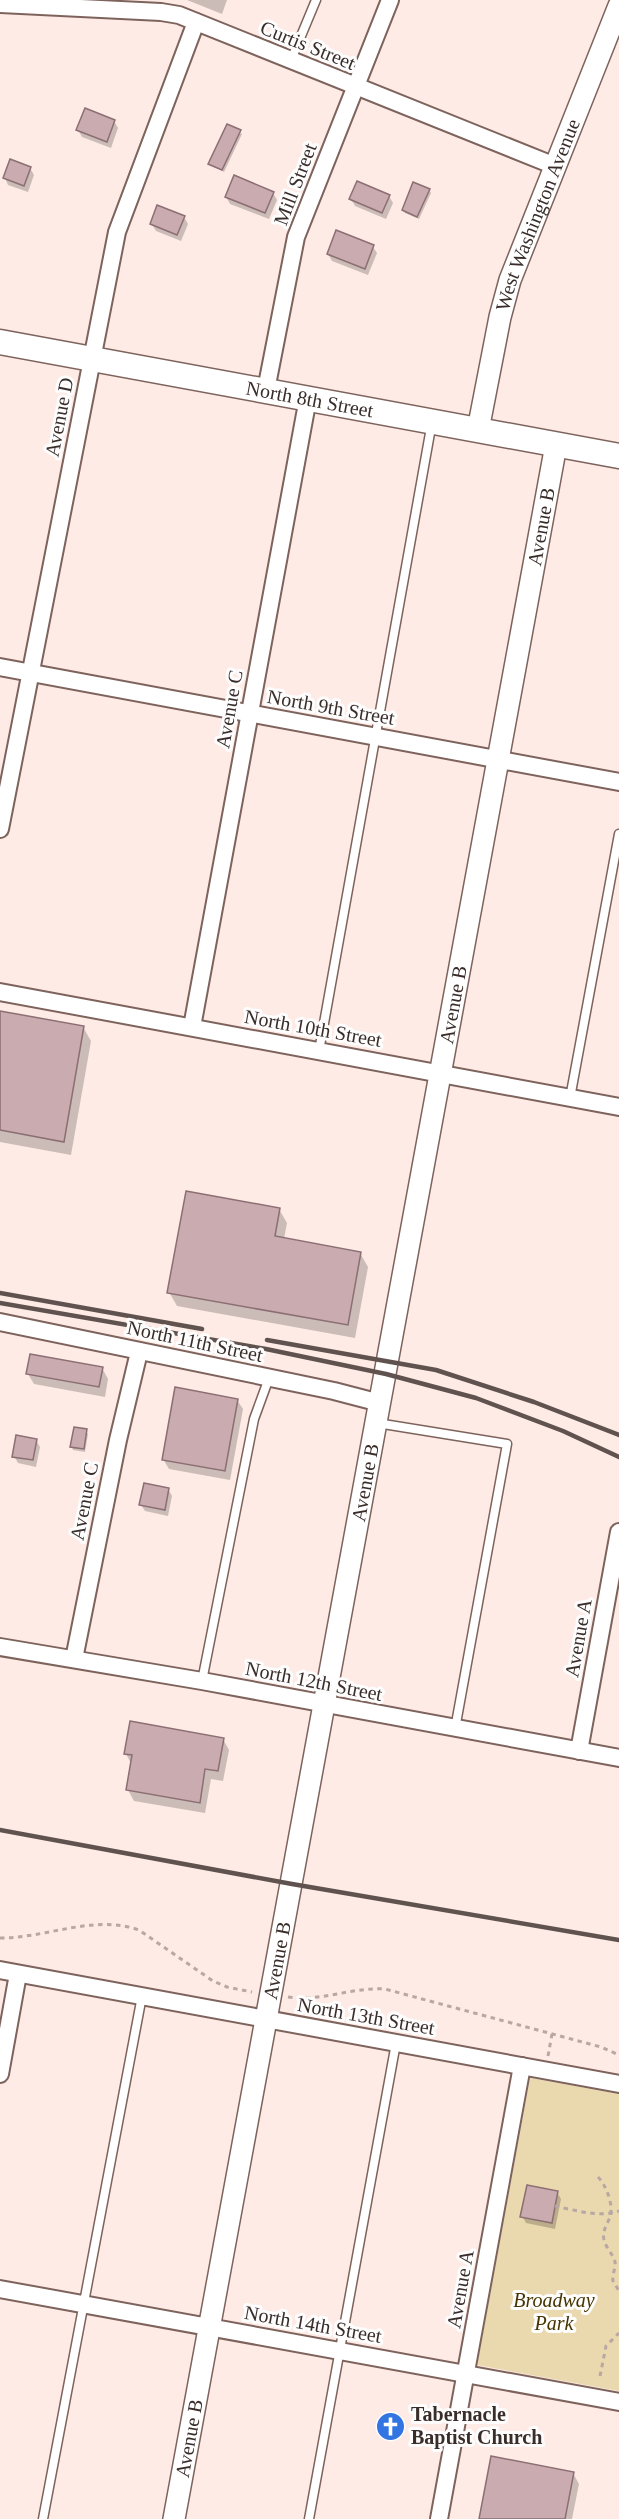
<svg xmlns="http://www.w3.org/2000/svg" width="619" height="2519" viewBox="0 0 619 2519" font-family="Georgia,serif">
  <rect width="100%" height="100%" fill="#feebe6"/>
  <path fill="#ead9ae" d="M530 2078 619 2094V2391L477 2365Z"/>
  <g fill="#0003">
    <path d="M187 0H227L222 14Z"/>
    <path d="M114 121 118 128 111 148 82 137 78 130Z"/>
    <path d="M227 126 242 134 224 172 209 163Z"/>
    <path d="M30 168 34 175 28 192 8 185 5 178Z"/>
    <path d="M429 190 431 193 419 219 405 213 403 210Z"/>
    <path d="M273 193 277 200 269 219 230 204 226 197Z"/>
    <path d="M389 196 393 203 386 219 355 206 351 199Z"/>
    <path d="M184 217 188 224 181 241 156 231 152 224Z"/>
    <path d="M373 247 377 253 368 275 332 261 328 254Z"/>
    <path d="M0 1012 83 1027 91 1041 71 1155 0 1142Z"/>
    <path d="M279 1209 287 1223 284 1239 360 1253 368 1267 355 1338 177 1306 169 1292Z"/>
    <path d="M102 1368 108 1379 105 1397 34 1384 28 1374Z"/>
    <path d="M237 1400 243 1409 230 1480 169 1469 163 1459Z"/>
    <path d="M86 1431 88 1434 85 1452 73 1450 72 1447Z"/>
    <path d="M36 1440 40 1447 36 1467 18 1463 14 1456Z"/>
    <path d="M168 1489 172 1496 168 1516 145 1511 141 1505Z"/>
    <path d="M223 1739 229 1750 223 1781 211 1779 205 1813 134 1801 128 1790 132 1765 126 1754Z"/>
    <path d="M557 2192 561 2199 555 2229 526 2223 522 2216Z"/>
    <path d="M573 2473 579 2484 572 2519H480Z"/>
  </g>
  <g fill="#caabb0" stroke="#8b6f73" stroke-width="1.5">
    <path d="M85 108 115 120 107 142 76 130Z"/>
    <path d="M227 124 241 130 222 170 208 164Z"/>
    <path d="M10 159 31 167 24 186 3 178Z"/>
    <path d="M234 175 274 192 265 213 225 197Z"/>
    <path d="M357 181 390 195 382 213 349 199Z"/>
    <path d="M413 182 430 189 417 217 402 210Z"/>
    <path d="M157 205 185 216 177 235 150 224Z"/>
    <path d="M336 230 374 245 365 269 327 254Z"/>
    <path d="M0 1011 84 1026 64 1142 0 1130Z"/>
    <path d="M186 1191 280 1208 275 1236 361 1252 348 1325 167 1293Z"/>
    <path d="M30 1354 103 1367 99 1387 26 1374Z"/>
    <path d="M175 1387 238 1399 225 1471 162 1460Z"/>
    <path d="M74 1427 87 1429 84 1449 70 1447Z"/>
    <path d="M16 1435 37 1439 33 1460 12 1457Z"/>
    <path d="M144 1483 169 1488 165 1510 139 1505Z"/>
    <path d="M130 1721 224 1738 218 1771 205 1769 200 1803 126 1790 132 1755 124 1754Z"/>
    <path d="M527 2185 558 2191 552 2223 520 2217Z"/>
    <path d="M491 2456 574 2472 565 2519H479Z"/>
  </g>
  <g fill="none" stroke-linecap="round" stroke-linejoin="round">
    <defs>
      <g id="service">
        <path d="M291 60 316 0"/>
        <path d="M319 1051 432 422"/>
        <path d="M570 1098 619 834"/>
        <path d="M377 1423 507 1444 455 1729"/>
        <path d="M202 1681 254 1419 269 1378"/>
        <path d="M43 2519 142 1996"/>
        <path d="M309 2519 396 2043"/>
      </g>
      <g id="minor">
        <path d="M0 4 161 12 179 15 555 166"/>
        <path d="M266 390 296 237 390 0"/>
        <path d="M0 667 619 782"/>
        <path d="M0 829 117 232 196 22"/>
        <path d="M0 992 619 1107"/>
        <path d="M192 1027 308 398"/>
        <path d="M0 1322 334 1391 380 1403"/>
        <path d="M0 1647 202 1681 619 1758"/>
        <path d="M74 1659 118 1440 139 1352"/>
        <path d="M579 1751 619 1532"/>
        <path d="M0 1970 619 2084"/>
        <path d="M0 2074 18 1974"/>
        <path d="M0 2289 619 2402"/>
        <path d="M439 2519 522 2066"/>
      </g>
      <g id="tertiary">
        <path id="s1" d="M478 430 500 317 510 280 619 6"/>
        <path id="s2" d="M174 2519 556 445"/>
      </g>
      <g id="secondary">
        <path id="s3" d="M0 342 619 456"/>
      </g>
    </defs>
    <use href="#service" stroke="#7d635c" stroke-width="11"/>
    <use href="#minor" stroke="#7d635c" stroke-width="20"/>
    <use href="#tertiary" stroke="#7d635c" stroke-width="24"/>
    <use href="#secondary" stroke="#7d635c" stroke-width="27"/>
    <g stroke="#b8a7a3" stroke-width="3" stroke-dasharray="4.5 4.5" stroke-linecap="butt">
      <path d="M0 1938C47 1938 94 1914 139 1930L213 1981 227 1987 252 1992"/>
      <path d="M288 1997C321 2002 351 1987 385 1989L601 2047 619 2055"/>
      <path d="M548 2056 552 2034"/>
      <path d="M598 2177C606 2185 614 2205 610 2217 607 2225 602 2231 604 2240 606 2248 613 2254 615 2262 616 2268 612 2274 613 2281L619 2291"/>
      <path d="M555 2206C574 2210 601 2218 619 2211"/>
      <path d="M600 2376 606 2346 619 2333"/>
    </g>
    <use href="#service" stroke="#fff" stroke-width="8"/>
    <use href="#minor" stroke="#fff" stroke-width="16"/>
    <use href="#tertiary" stroke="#fff" stroke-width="21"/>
    <use href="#secondary" stroke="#fff" stroke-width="24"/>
    <g stroke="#60534f" stroke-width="4.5">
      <path d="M0 1293 202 1329"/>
      <path d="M0 1303 266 1349 386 1374 476 1398 563 1431 619 1457"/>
      <path d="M267 1340 436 1370 534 1402 619 1435"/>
      <path d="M0 1830 292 1884 619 1940"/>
    </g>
  </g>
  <defs>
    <symbol id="church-disc" viewBox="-11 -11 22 22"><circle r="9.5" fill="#3274e2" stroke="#fdfdfd"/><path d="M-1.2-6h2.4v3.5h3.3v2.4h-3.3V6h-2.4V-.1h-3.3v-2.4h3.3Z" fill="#fff"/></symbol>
  </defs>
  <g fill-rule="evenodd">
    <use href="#church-disc" x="374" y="2410" width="33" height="33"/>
  </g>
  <g text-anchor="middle" stroke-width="6" stroke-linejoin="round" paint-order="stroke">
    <g font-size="20" fill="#392d2a" stroke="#fdfdfd">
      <text transform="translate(308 45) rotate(22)" y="7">Curtis Street</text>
      <text transform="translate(295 184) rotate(-69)" y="7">Mill Street</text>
      <text dy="7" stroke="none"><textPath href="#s1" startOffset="224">West Washington Avenue</textPath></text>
      <text dy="7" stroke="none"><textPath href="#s3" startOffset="315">North 8th Street</textPath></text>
      <text transform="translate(59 417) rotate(-79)" y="7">Avenue D</text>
      <text dy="7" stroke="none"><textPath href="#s2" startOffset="2026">Avenue B</textPath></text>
      <text transform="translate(331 707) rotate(10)" y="7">North 9th Street</text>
      <text transform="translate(229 709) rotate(-80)" y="7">Avenue C</text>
      <text dy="7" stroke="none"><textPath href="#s2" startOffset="1540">Avenue B</textPath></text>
      <text transform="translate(313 1028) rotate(10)" y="7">North 10th Street</text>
      <text transform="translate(195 1341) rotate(12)" y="7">North 11th Street</text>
      <text dy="7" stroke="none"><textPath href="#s2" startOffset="1054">Avenue B</textPath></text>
      <text transform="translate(84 1501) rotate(-79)" y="7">Avenue C</text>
      <text transform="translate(578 1638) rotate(-80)" y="7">Avenue A</text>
      <text transform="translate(314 1681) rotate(11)" y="7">North 12th Street</text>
      <text dy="7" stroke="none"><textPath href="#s2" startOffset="568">Avenue B</textPath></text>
      <text transform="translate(366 2016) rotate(10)" y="7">North 13th Street</text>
      <text transform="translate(460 2289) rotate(-80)" y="7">Avenue A</text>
      <text transform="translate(313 2324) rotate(10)" y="7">North 14th Street</text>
      <text dy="7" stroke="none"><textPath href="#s2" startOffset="82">Avenue B</textPath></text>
    </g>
    <g font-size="20" font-style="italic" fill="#453400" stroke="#fdfdfd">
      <text x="554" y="2307">Broadway<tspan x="554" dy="23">Park</tspan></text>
    </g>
    <g font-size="20" font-weight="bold" fill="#392d2a" stroke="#fdfdfd" text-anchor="start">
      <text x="411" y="2421">Tabernacle<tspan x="411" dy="23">Baptist Church</tspan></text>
    </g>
  </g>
</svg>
